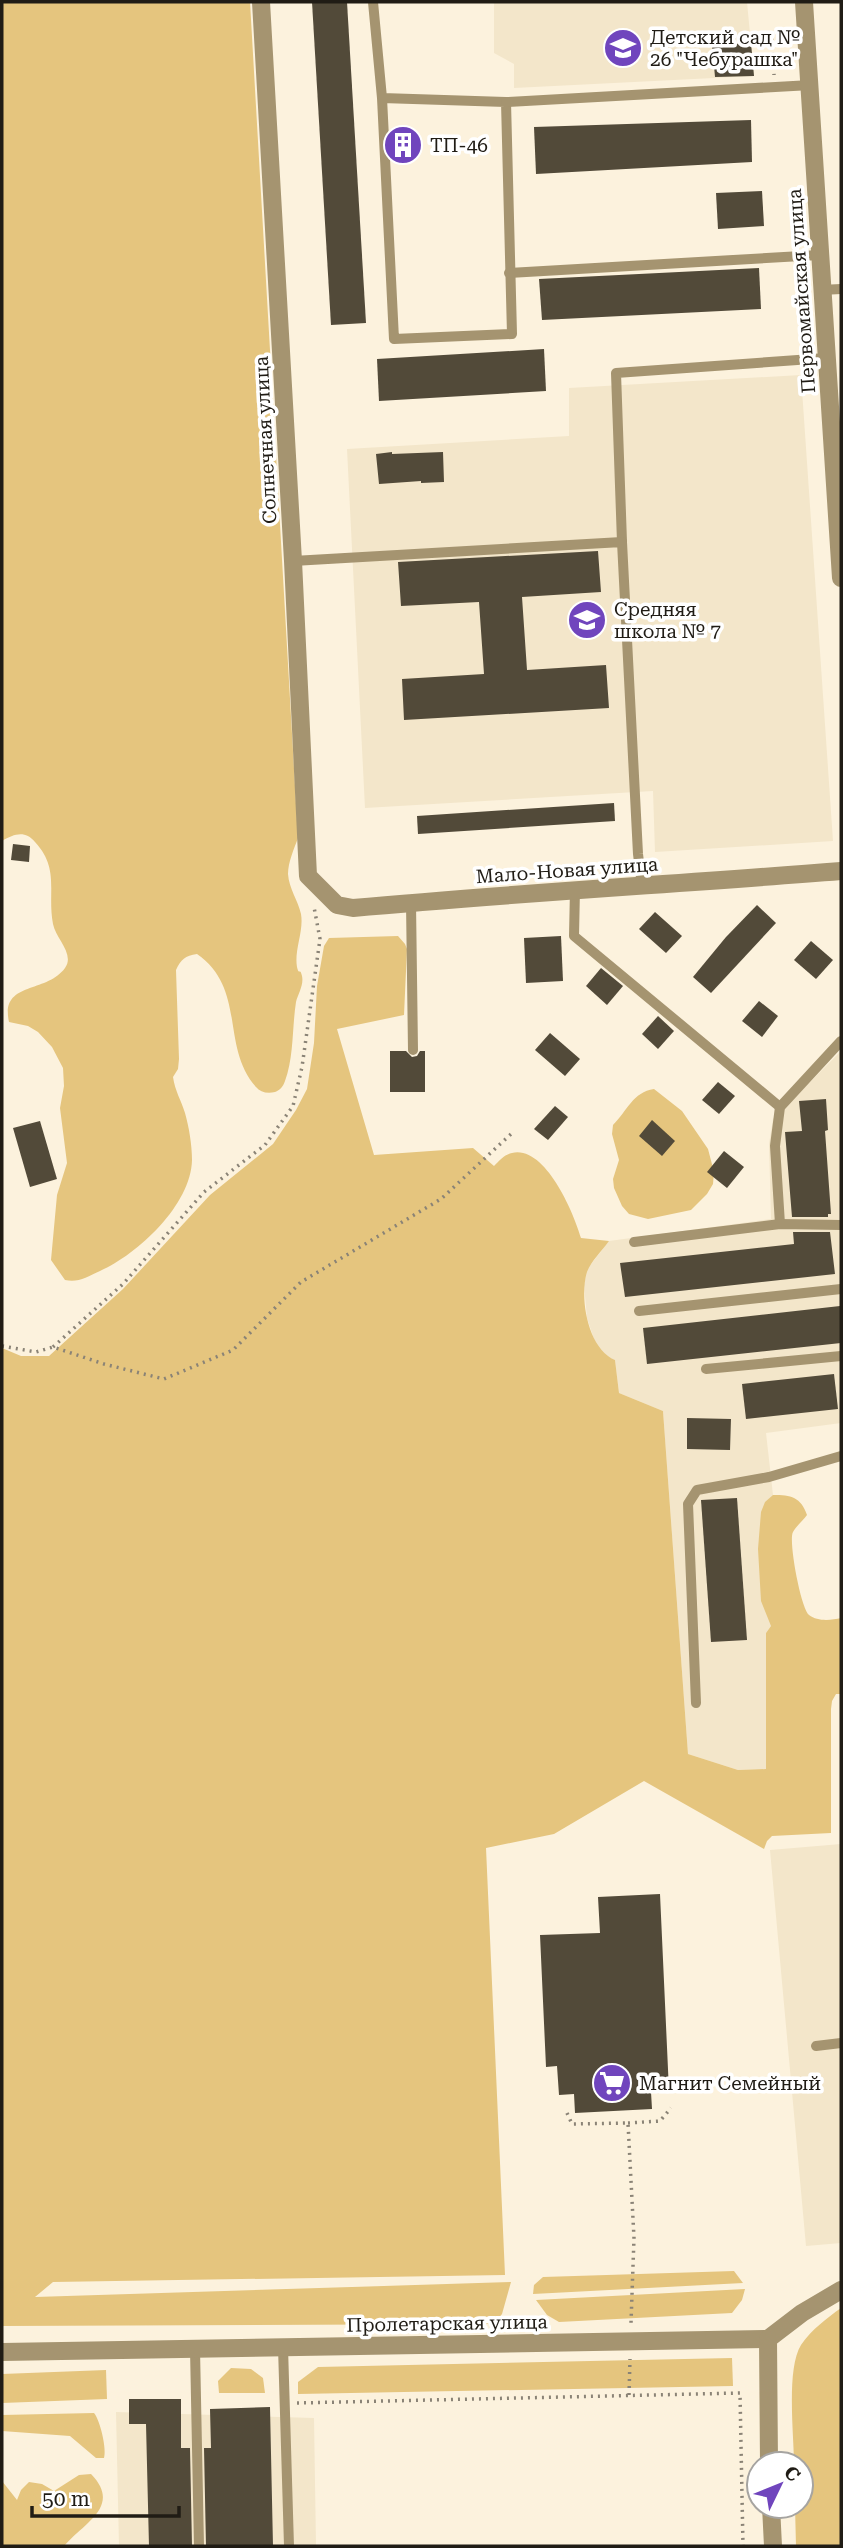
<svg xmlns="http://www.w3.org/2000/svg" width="843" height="2548" viewBox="0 0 843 2548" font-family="'Roboto Serif',serif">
  <rect width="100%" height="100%" fill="#fcf2dd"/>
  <g fill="#f3e6ca">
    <path d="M494 2H747L754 76 514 88V64L494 53Z"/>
    <path d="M801 375 833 841 655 852 653 791 365 808 347 449 569 436V388Z"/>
    <path d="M841 1051V1423L766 1433 773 1495 771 1626 766 1633V1769L738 1770 688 1754 663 1411 619 1393 615 1360 607 1357 596 1345 587 1318 584 1285 588 1268 609 1241 771 1219 769 1144 773 1119Z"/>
    <path d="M841 1844V2243L806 2246 770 1850Z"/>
    <path d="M116 2412 314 2418 316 2546H119Z"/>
  </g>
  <g fill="#e5c57e">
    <path d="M2 2H250L298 838C294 849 288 862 288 874 289 889 298 900 301 914 304 931 294 950 297 967 299 976 300 967 302 976 304 985 298 994 296 1002 292 1027 294 1057 285 1081 283 1087 280 1090 275 1092 267 1094 260 1092 256 1087 220 1046 247 989 197 954 185 956 181 959 176 970L179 1059 178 1069 173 1077C175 1091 181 1100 185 1113 189 1127 192 1145 192 1160 191 1205 138 1254 100 1271 87 1277 78 1283 65 1280L51 1260 57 1195 67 1163 60 1108 64 1086 63 1068 52 1047 38 1032 28 1026 9 1022C0 981 46 994 65 968 75 954 56 939 53 924 47 892 60 869 35 842 25 830 14 834 2 841Z"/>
    <path d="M398 936 405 944 407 949 404 1015 337 1029 374 1155 473 1148 494 1166C499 1161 505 1154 512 1153 545 1145 574 1213 581 1238L609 1241C602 1251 591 1261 587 1272 579 1298 588 1349 615 1360L619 1393 663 1411 688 1754 738 1770 766 1769V1633L771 1626 761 1601 758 1549 761 1512 765 1502 773 1495C791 1495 801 1497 807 1515 803 1521 796 1526 793 1532 788 1540 801 1609 809 1615 818 1622 832 1620 841 1618V1694H836L832 1701 831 1709V1833L772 1836 767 1841 764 1849 644 1781 554 1834 486 1848 505 2275 53 2282 35 2297 511 2282 502 2314 494 2324 2 2326V1348L21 1356H49L123 1289 210 1195 273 1144 296 1110 307 1089 314 1043 317 986 324 946 329 938Z"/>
    <path d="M654 1089 682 1111 708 1149 714 1172 713 1184 707 1194 691 1210 648 1219 629 1214 622 1206 614 1188 613 1179 619 1160 612 1134 613 1125C627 1111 633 1092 654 1089Z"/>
    <path d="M734 2271 743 2283 533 2294 534 2285 543 2277Z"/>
    <path d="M745 2289 742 2300 732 2313 559 2322 547 2315 536 2300Z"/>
    <path d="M841 2308V2546H796L795 2506H801V2464H794C794 2435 786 2369 801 2345 811 2330 827 2318 841 2308Z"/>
    <path d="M732 2358 733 2386 298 2394V2382L318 2367Z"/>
    <path d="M231 2368 251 2369 263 2378 265 2393H219L218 2381Z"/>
    <path d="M106 2370 107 2399 2 2403V2374Z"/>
    <path d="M94 2413C100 2420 107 2449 104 2458H96L70 2436 2 2431V2415Z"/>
    <path d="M91 2474C122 2506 85 2522 64 2546H2V2481L17 2500 21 2490 29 2482 42 2484 54 2491 79 2475Z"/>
  </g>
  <g fill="#524a39">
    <path d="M312 2H347L366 323 331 325Z"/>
    <path d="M751 43 754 76 715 77 712 45Z"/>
    <path d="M751 120 752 162 536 174 534 127Z"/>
    <path d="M411 128 414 161 396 163 393 130Z"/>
    <path d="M762 191 764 226 718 229 716 193Z"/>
    <path d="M759 268 761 309 542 320 539 279Z"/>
    <path d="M544 349 546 391 379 401 377 359Z"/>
    <path d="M392 452V454L443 452 444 482 421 483V481L379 484 376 454Z"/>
    <path d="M598 551 601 592 522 597 527 670 606 665 609 708 404 720 402 679 484 674 479 602 401 606 398 562Z"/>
    <path d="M614 803 615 821 418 834 417 816Z"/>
    <path d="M13 844 30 846 29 862 11 860Z"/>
    <path d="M757 905 776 923 711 993 693 977 726 937Z"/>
    <path d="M655 912 682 936 666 953 639 929Z"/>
    <path d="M561 936 563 981 526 983 524 938Z"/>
    <path d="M811 941 833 960 816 979 794 960Z"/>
    <path d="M601 968 623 986 607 1005 586 986Z"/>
    <path d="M759 1001 778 1016 762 1037 742 1021Z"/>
    <path d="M658 1016 674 1031 658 1049 642 1034Z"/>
    <path d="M550 1033 580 1059 565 1076 535 1050Z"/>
    <path d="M390 1051H406L412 1057 417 1056 420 1051H425V1092H390Z"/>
    <path d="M718 1082 735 1096 719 1114 702 1100Z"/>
    <path d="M826 1099 828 1130 825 1131 831 1214H828V1217H792L785 1132 802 1131 799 1101Z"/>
    <path d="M555 1106 568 1117 548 1140 534 1129Z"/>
    <path d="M652 1120 675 1141 662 1156 639 1136Z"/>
    <path d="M40 1121 57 1179 30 1187 13 1128Z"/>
    <path d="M724 1151 744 1167 727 1188 707 1172Z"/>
    <path d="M793 1232H830L835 1274 625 1297 620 1263 794 1244Z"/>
    <path d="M840 1306 841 1343 647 1364 643 1328Z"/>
    <path d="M834 1374 838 1409 746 1419 742 1384Z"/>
    <path d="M687 1418 731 1419 730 1450 687 1449Z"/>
    <path d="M737 1498 747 1640 711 1642 701 1500Z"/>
    <path d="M660 1894 669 2091 651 2092 652 2109 575 2113 574 2094 559 2095 557 2066 546 2067 540 1935 600 1933 598 1897Z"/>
    <path d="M129 2399H181V2448H190L192 2546H149L146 2424H129Z"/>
    <path d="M270 2407 273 2546H206L204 2448H211L210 2409Z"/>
  </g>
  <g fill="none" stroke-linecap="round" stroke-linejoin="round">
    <g stroke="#8a8376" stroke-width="3.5" stroke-dasharray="2 5" stroke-linecap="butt">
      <path d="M771 32 774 75"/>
      <path d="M2 1346 36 1352 53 1347 104 1364 164 1379 233 1350 301 1282 441 1199 511 1134"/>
      <path d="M53 1347 123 1284 204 1192 265 1145 293 1106 302 1067 320 939 314 907"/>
      <path d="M567 2113 572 2124 628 2123 634 2238 631 2323"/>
      <path d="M628 2123 660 2121 671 2108"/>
      <path d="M629 2395 630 2359"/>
      <path d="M297 2403 740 2393 743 2546"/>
    </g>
    <g stroke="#a59470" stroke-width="10">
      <path d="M373 2 382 98 394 339 512 334 506 102 382 98"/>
      <path d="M506 102 811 85"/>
      <path d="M509 273 819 255"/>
      <path d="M821 290 841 289"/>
      <path d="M622 542 616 373 826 358"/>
      <path d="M293 561 622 542 638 854 642 886"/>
      <path d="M575 889 574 936 780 1107"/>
      <path d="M411 903 413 1050"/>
      <path d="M780 1224 775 1146 780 1107 841 1041"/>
      <path d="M634 1242 780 1224 841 1225"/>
      <path d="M639 1311 841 1289"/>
      <path d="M706 1369 841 1356"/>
      <path d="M696 1703 688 1504 697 1490 769 1477 841 1456"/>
      <path d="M816 2046 841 2043"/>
      <path d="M283 2347 289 2546"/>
      <path d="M195 2349 199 2546"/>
    </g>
    <g stroke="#a59470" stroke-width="18">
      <path d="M804 2 841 578"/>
      <path d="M2 2352 768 2339"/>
    </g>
    <g stroke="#a59470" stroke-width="18">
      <path d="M261 2 293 561 308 876 337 905 353 908C516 893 678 884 841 871"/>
      <path d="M769 2464 768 2339 802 2313 841 2290"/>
      <path d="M771 2506 773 2546"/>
    </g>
  </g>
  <defs>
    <symbol id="school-disc" viewBox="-11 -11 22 22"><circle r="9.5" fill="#7045bd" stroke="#fff"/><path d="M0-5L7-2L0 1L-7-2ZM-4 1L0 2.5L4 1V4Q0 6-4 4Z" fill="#fff"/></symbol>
    <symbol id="building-disc" viewBox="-11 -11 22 22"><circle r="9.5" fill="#7045bd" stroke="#fff"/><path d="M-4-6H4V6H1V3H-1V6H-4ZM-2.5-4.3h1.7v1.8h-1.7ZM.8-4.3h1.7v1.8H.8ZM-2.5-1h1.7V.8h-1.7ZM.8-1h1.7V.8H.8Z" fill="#fff"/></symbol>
    <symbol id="supermarket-disc" viewBox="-11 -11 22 22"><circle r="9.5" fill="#7045bd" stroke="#fff"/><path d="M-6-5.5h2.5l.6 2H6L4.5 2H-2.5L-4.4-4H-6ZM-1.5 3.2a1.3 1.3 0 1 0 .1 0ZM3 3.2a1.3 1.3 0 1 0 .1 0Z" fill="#fff"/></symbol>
  </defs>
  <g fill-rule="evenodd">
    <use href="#school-disc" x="601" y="26" width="44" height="44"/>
    <use href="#building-disc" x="381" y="123" width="44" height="44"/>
    <use href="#school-disc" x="565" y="598" width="44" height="44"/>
    <use href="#supermarket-disc" x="590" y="2061" width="44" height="44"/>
  </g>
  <g text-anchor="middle" stroke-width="7" stroke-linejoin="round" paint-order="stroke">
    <g font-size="19" fill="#201c15" stroke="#fff" text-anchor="start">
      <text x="650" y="44">Детский сад №<tspan x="650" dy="22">26 "Чебурашка"</tspan></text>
      <text x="430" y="152">ТП-46</text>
      <text x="614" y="616">Средняя<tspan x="614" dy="22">школа № 7</tspan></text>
      <text x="639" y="2090">Магнит Семейный</text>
    </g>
    <g font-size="19" fill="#201c15" stroke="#fff">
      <text transform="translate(801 291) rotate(-94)" y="7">Первомайская улица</text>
      <text transform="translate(265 440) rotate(-93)" y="7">Солнечная улица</text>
      <text transform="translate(567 870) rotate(-4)" y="7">Мало-Новая улица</text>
      <text transform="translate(447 2323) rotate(-1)" y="7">Пролетарская улица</text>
    </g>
  </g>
  <rect width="843" height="2548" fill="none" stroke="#201c15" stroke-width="7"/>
  <g transform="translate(780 2485) rotate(47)"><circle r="33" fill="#ffffff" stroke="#a6a4a1" stroke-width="2"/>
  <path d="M0-5L12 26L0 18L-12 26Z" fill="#7045bd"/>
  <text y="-10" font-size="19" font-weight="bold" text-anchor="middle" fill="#201c15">С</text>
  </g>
  <path d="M32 2506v10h147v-10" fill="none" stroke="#201c15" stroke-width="3.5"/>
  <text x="42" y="2506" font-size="21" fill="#201c15" stroke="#ffffff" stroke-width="5" paint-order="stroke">50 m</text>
</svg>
